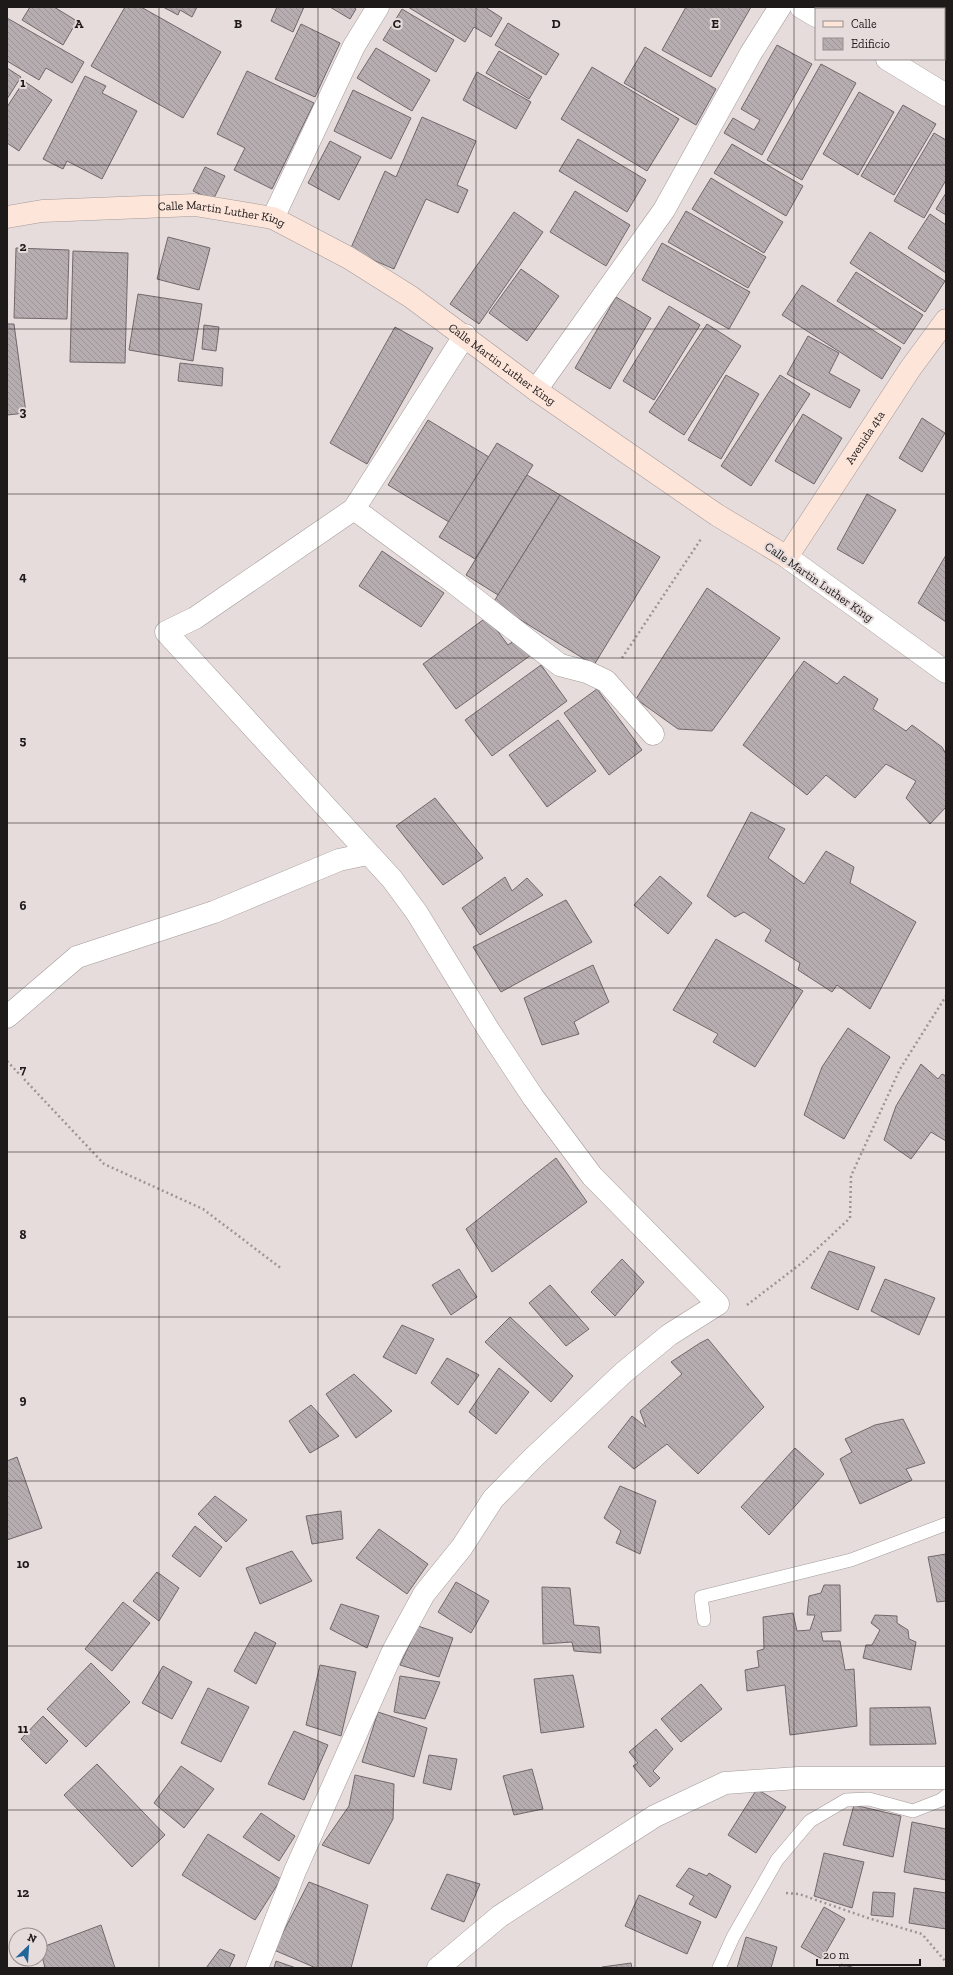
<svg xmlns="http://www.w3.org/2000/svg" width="953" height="1975" viewBox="0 0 953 1975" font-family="'Zilla Slab',serif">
  <defs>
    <pattern id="building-back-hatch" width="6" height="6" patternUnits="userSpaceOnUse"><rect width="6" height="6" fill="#b6adb0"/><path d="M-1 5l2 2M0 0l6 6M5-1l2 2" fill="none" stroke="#9c9497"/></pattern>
  </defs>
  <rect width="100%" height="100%" fill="#e7dcdc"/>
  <g fill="url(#building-back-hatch)" stroke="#70686b">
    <path d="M30 7H54L77 21 63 45 22 20Z"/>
    <path d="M125 7H141L221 52 183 118 91 66Z"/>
    <path d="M163 7H197L192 17 180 10 178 15Z"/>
    <path d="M277 7H304L293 32 271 21Z"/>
    <path d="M330 7H353L356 9 350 19Z"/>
    <path d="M408 7H485L502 18 491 37 474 27 465 42Z"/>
    <path d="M686 7H751L711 77 662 50Z"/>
    <path d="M875 7H922L921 9H874Z"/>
    <path d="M938 7H946V51L944 53V9H936Z"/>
    <path d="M402 9 454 40 436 72 383 40Z"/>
    <path d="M7 18 84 62 72 83 46 68 39 80 7 61Z"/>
    <path d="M508 23 559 54 546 75 495 45Z"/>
    <path d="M301 24 340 43 315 97 275 79Z"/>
    <path d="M777 45 812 64 762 155 724 133 733 118 754 130 760 120 741 109Z"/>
    <path d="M645 47 716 89 696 125 624 83Z"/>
    <path d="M376 48 430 80 412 111 357 78Z"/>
    <path d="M499 51 542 77 529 99 486 73Z"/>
    <path d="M821 64 856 83 802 180 767 160Z"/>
    <path d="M592 67 679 119 647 171 561 119Z"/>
    <path d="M7 68 21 77 7 99Z"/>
    <path d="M247 71 314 103 272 189 234 170 245 148 217 134Z"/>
    <path d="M477 72 531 102 516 129 463 100Z"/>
    <path d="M85 76 106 86 102 93 137 111 102 179 67 161 63 169 43 159Z"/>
    <path d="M24 81 52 100 19 151 7 143V107Z"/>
    <path d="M353 90 411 118 391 159 334 131Z"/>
    <path d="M859 92 894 112 858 175 823 154Z"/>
    <path d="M903 105 936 124 894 195 861 176Z"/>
    <path d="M422 117 476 141 457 185 468 190 458 213 426 199 394 269 350 250 385 171 396 177Z"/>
    <path d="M934 133 946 140V180L924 218 894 201Z"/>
    <path d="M578 139 646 180 627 212 559 171Z"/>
    <path d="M330 141 361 157 339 200 308 183Z"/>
    <path d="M732 144 803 186 786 216 714 173Z"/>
    <path d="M205 167 225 176 213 200 193 191Z"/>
    <path d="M711 178 783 222 764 253 692 209Z"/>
    <path d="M575 191 630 225 606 266 550 232Z"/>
    <path d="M946 193V215L936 209Z"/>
    <path d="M686 211 766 257 748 288 668 242Z"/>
    <path d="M514 212 543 232 479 324 450 304Z"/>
    <path d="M930 214 946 225V273L908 248Z"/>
    <path d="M870 232 945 281 925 312 850 263Z"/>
    <path d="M168 237 210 248 199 290 157 279Z"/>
    <path d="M662 243 750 292 729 329 642 280Z"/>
    <path d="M16 248 69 250 67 319 14 318Z"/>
    <path d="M73 251 128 253 125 363 70 362Z"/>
    <path d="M521 269 559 296 527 341 489 313Z"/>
    <path d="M856 272 923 315 904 344 837 301Z"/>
    <path d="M802 285 901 348 882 379 782 315Z"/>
    <path d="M138 294 202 304 193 361 129 350Z"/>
    <path d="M616 297 651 318 610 389 575 368Z"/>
    <path d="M669 306 700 325 654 400 623 381Z"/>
    <path d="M7 324H14L26 413 7 415Z"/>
    <path d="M707 324 741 346 684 435 649 412Z"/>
    <path d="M204 325 219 327 216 351 202 349Z"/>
    <path d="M395 327 433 348 367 464 330 443Z"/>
    <path d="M808 336 839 353 829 373 860 390 850 408 787 374Z"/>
    <path d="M180 363 223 368 222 386 178 381Z"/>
    <path d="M726 375 759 394 721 459 688 440Z"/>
    <path d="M780 375 810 394 751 486 721 466Z"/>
    <path d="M803 414 842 438 814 484 775 461Z"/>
    <path d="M922 418 945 433 922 472 899 458Z"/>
    <path d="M428 420 489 457 449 522 388 485Z"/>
    <path d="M497 443 533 465 475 559 439 537Z"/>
    <path d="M527 475 560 495 498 595 466 575Z"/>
    <path d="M867 494 896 510 863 564 837 549Z"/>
    <path d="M560 495 660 557 594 665 493 603Z"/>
    <path d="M382 551 444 593 421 627 359 586Z"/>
    <path d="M946 555V622L918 603Z"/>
    <path d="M707 588 780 638 712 731 678 729 636 699Z"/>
    <path d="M487 617 508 645 518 638 531 655 456 709 423 664Z"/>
    <path d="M804 661 837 684 844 676 878 699 873 709 906 731 912 725 942 747 946 754V807L930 824 906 798 916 781 886 764 855 798 826 775 807 795 743 745Z"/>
    <path d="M541 665 567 701 492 756 465 720Z"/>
    <path d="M597 689 642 750 609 775 564 713Z"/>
    <path d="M558 720 596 771 547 807 509 755Z"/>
    <path d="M435 798 483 858 443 885 396 826Z"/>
    <path d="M751 812 785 829 768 858 804 884 826 851 854 867 850 883 916 922 870 1009 837 985 832 992 798 970 800 963 765 941 771 930 744 912 735 917 707 896Z"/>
    <path d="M660 876 692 903 668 934 634 905Z"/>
    <path d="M505 877 512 891 527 878 543 895 480 935 462 908Z"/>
    <path d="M566 900 592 942 501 992 473 947Z"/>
    <path d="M716 939 803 991 755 1067 713 1042 718 1034 673 1010Z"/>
    <path d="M593 965 609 1002 574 1022 579 1034 542 1045 524 998Z"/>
    <path d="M848 1028 890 1057 844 1139 804 1115 822 1067Z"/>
    <path d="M921 1064 938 1079 942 1074 946 1076V1141L931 1132 911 1159 884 1140 896 1106Z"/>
    <path d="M556 1158 587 1202 492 1272 466 1229Z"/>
    <path d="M829 1251 875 1267 858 1310 811 1288Z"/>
    <path d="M622 1259 644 1282 615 1316 591 1292Z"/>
    <path d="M459 1269 477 1297 451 1315 432 1285Z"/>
    <path d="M885 1279 935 1298 919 1335 871 1311Z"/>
    <path d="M550 1285 589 1329 566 1346 529 1303Z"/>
    <path d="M510 1317 573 1376 551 1402 485 1342Z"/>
    <path d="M402 1325 434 1339 416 1374 383 1357Z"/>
    <path d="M708 1339 764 1407 698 1474 667 1444 634 1469 608 1447 632 1416 646 1427 640 1411 682 1374 671 1362 700 1343Z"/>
    <path d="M447 1358 479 1375 458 1405 431 1383Z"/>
    <path d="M499 1368 529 1392 496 1434 469 1412Z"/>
    <path d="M354 1374 392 1411 356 1438 326 1394Z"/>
    <path d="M311 1405 339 1436 310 1453 289 1421Z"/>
    <path d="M903 1419 925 1463 906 1469 912 1480 860 1504 840 1459 852 1452 845 1439 875 1425Z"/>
    <path d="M795 1448 824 1474 769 1535 741 1507Z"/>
    <path d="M17 1457 42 1528 7 1540V1461Z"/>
    <path d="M620 1486 656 1501 640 1554 616 1543 621 1531 604 1518Z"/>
    <path d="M215 1496 247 1520 226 1542 198 1514Z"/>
    <path d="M341 1511 343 1539 312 1544 306 1516Z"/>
    <path d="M195 1526 222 1547 200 1577 172 1556Z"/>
    <path d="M379 1529 428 1564 407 1594 356 1558Z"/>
    <path d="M292 1551 312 1581 260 1604 246 1568Z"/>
    <path d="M946 1554V1601L937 1602 928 1557Z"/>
    <path d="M157 1572 179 1588 159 1621 133 1601Z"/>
    <path d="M456 1582 489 1601 471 1633 438 1612Z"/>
    <path d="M824 1585H840L841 1631 821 1632 823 1641H840L845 1670 854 1669 857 1726 790 1735 785 1685 747 1691 745 1670 759 1667 757 1651 764 1649 763 1617 793 1613 797 1631 810 1630 815 1615H807L809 1596 821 1593Z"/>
    <path d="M542 1587 570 1588 574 1625 599 1627 601 1653 574 1651 572 1642 543 1644Z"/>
    <path d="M123 1602 150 1623 112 1671 85 1649Z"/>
    <path d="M341 1604 379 1616 367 1648 330 1629Z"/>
    <path d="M875 1615 897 1616V1623L908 1630 909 1639 916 1642 911 1670 863 1658 866 1645H872L880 1630 871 1623Z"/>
    <path d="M418 1626 453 1638 439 1677 400 1665Z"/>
    <path d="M255 1632 276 1643 256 1684 234 1671Z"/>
    <path d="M91 1663 130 1702 86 1747 47 1709Z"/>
    <path d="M320 1665 356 1672 341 1736 306 1725Z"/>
    <path d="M163 1666 192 1682 172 1719 142 1703Z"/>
    <path d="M573 1675 584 1727 541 1733 534 1679Z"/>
    <path d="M400 1676 440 1682 425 1719 394 1712Z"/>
    <path d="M701 1684 722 1709 681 1742 661 1719Z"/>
    <path d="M208 1688 249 1707 221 1762 181 1743Z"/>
    <path d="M930 1707 936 1744 870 1745V1708Z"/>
    <path d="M378 1712 427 1728 414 1777 362 1762Z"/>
    <path d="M43 1716 68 1741 46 1764 21 1739Z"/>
    <path d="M656 1729 673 1749 653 1771 660 1778 650 1787 633 1766 638 1763 629 1752Z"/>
    <path d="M294 1731 328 1745 304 1800 268 1784Z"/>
    <path d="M429 1755 457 1759 451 1790 423 1783Z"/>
    <path d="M97 1764 165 1835 132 1867 64 1795Z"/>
    <path d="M181 1766 214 1789 184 1828 154 1803Z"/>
    <path d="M532 1769 543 1809 514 1815 503 1776Z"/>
    <path d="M355 1775 394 1784 393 1819 369 1864 322 1845 349 1806Z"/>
    <path d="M757 1789 786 1807 756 1853 728 1835Z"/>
    <path d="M854 1805 901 1816 893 1857 843 1845Z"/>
    <path d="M261 1813 295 1836 279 1861 243 1837Z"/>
    <path d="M912 1822 946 1829V1880L904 1872Z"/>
    <path d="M208 1834 281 1879 255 1920 182 1875Z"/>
    <path d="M824 1853 864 1862 852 1908 814 1896Z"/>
    <path d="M689 1868 707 1876 709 1873 731 1886 716 1918 689 1904 694 1896 676 1886Z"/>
    <path d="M447 1874 480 1884 464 1922 431 1909Z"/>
    <path d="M309 1882 368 1905 351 1968H316L274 1950Z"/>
    <path d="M914 1888 946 1893V1929L909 1923Z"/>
    <path d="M873 1892 895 1893 893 1917 871 1915Z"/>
    <path d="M639 1895 701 1922 687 1954 625 1926Z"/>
    <path d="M824 1907 845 1919 822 1959 801 1947Z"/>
    <path d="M101 1925 115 1968H45L40 1948Z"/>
    <path d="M746 1937 777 1947 771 1968H737Z"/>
    <path d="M220 1949 235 1955 229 1968H206Z"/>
    <path d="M276 1961 296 1968H274Z"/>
    <path d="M631 1963 632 1968H602V1967Z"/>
    <path d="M841 1964 855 1968H839Z"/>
  </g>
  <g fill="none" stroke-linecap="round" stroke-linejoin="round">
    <defs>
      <g id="lane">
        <path d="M704 1620 701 1597 851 1560 946 1524"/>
        <path d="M719 1968 733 1937 777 1860 810 1821 846 1800 869 1799 913 1811 941 1800 946 1796"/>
      </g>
      <g id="street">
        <path d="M801 7 816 16"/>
        <path d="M887 59 946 95"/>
        <path d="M273 218 354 46 378 7"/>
        <path d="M536 390 664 210 751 53 780 7"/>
        <path d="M354 509 453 582 560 665 587 672 606 681 653 734"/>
        <path d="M787 557 946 672"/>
        <path d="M7 1017 77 957 214 912 339 860 367 854"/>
        <path d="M257 1968 295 1871 393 1651 424 1594 462 1547 493 1499 533 1458 623 1373 669 1335 718 1304 592 1176 533 1097 488 1029 417 913 392 879 166 632 195 618 354 509 465 335"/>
        <path d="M438 1968 500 1916 655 1816 725 1783 798 1778H946"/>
      </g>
      <g id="secondary">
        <path id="s1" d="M7 217 42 211 195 205 273 218 349 258 411 297 536 390 717 515 787 557 910 369 946 320"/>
      </g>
    </defs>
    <use href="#lane" stroke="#a49a9a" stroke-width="14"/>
    <use href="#street" stroke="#a49a9a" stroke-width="23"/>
    <use href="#secondary" stroke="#a49a9a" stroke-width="23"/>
    <g stroke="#9d9595" stroke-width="2.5" stroke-dasharray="2 3" stroke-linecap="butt">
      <path d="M622 658 701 539"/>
      <path d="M7 1061 104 1164 203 1209 282 1269"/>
      <path d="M747 1305 803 1262 850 1218 851 1176 900 1069 946 996"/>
      <path d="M786 1893 799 1894 868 1918 922 1934 946 1962"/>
    </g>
    <use href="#lane" stroke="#fff" stroke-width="13"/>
    <use href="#street" stroke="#fff" stroke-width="22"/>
    <use href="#secondary" stroke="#fde5d9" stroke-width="22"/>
  </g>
  <path fill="none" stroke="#1e1a1a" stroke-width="1" stroke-opacity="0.55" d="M159 7V1968M318 7V1968M476 7V1968M635 7V1968M794 7V1968M7 165H946M7 329H946M7 494H946M7 658H946M7 823H946M7 988H946M7 1152H946M7 1317H946M7 1481H946M7 1646H946M7 1810H946"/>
  <g text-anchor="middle" stroke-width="4" stroke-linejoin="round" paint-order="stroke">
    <g font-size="12" fill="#1e1a1a" stroke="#e7dcdc">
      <text dy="4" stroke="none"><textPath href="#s1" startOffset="216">Calle Martin Luther King</textPath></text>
      <text dy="4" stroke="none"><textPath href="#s1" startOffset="540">Calle Martin Luther King</textPath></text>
      <text dy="4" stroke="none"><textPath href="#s1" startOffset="1027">Avenida 4ta</textPath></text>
      <text transform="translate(819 582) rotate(35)" y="4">Calle Martin Luther King</text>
    </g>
  </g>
  <g font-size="13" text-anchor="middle" font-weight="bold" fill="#1e1a1a" stroke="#e7dcdc" stroke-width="4" stroke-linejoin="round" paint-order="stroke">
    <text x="79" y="28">A</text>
    <text x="238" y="28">B</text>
    <text x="397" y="28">C</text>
    <text x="556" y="28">D</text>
    <text x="715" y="28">E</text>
    <text x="23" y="87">1</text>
    <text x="23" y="251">2</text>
    <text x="23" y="416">3</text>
    <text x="23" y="581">4</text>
    <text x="23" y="745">5</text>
    <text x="23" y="910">6</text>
    <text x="23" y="1074">7</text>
    <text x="23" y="1239">8</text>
    <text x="23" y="1404">9</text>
    <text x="23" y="1568">10</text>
    <text x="23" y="1733">11</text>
    <text x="23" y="1897">12</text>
  </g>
  <rect width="953" height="1975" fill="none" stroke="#1e1a1a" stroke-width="16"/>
  <rect x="815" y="8" width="130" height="52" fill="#e7dcdc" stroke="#978e8e"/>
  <rect x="823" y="21" width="20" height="6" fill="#fde5d9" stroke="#978e8e"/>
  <text x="851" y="28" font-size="12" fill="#1e1a1a">Calle</text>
  <rect x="823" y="38" width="20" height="12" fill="url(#building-back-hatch)" stroke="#978e8e"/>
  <text x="851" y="48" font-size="12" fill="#1e1a1a">Edificio</text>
  <g transform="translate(28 1947) rotate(25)"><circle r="19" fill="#e7dcdc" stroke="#978e8e"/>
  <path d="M0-3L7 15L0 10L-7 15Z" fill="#23669b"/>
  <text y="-6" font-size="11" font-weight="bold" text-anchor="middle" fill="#1e1a1a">N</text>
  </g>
  <path d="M817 1959v6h103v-6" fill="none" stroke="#1e1a1a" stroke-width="2"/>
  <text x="823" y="1959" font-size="12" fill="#1e1a1a" stroke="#e7dcdc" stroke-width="3" paint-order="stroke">20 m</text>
</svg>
